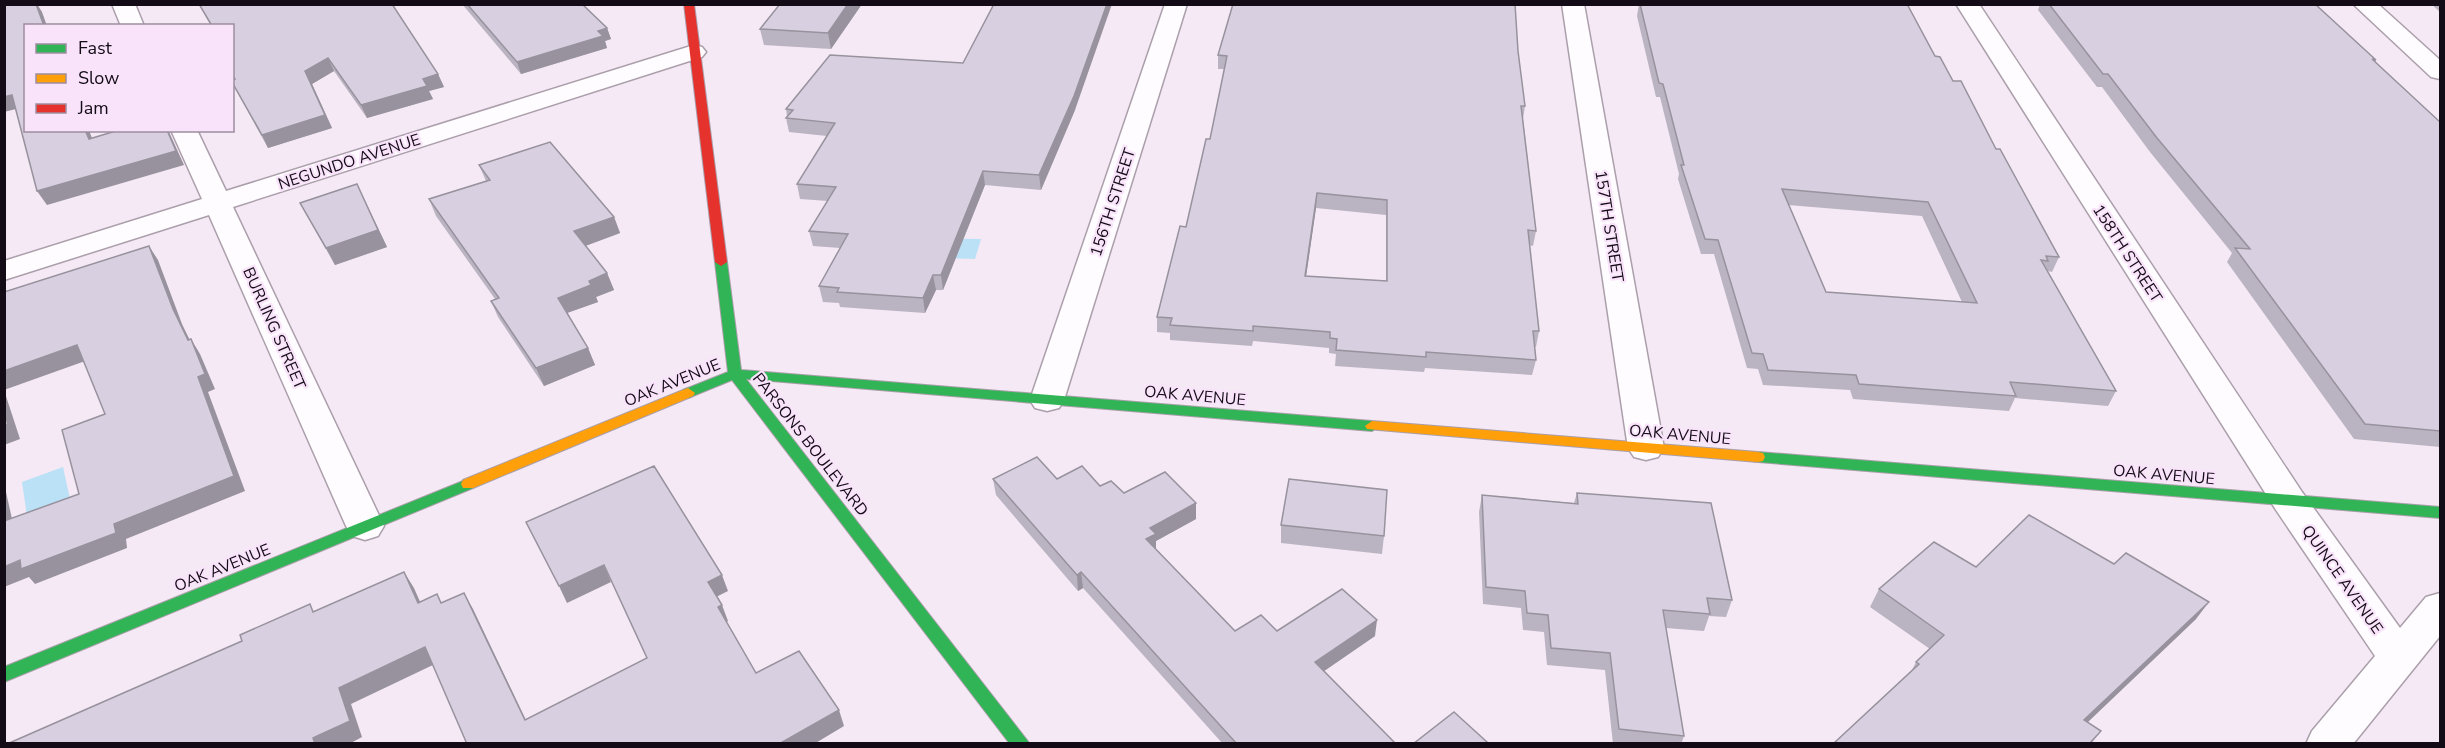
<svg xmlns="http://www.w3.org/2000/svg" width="2445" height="748" viewBox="0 0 2445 748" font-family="'Nunito Sans',sans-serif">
  <rect width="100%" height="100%" fill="#f5e9f5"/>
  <g fill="#bae1f6">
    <path d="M918 238 981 239 975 259 911 257Z"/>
    <path d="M63 467 70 499 27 516 22 482Z"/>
  </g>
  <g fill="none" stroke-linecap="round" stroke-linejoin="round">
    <defs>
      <g id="street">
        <path d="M112 4H135L144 26H121Z"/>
        <path d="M1165 4H1187L1064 400 1059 408 1047 411 1035 408 1030 400Z"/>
        <path d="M1562 4H1584L1664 448 1658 457 1646 460 1634 457 1628 448Z"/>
        <path d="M1956 4H1979L2302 492 2400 628 2426 597 2440 593V636L2353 744H2306L2312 731 2375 656 2276 510Z"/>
        <path d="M2353 4H2378L2440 60V79L2431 77Z"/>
        <path d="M694 45 702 47 706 52 702 57 233 207 384 526 378 536 365 540 352 536 346 526 209 215 4 280V261L202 199 171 130H197L226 191Z"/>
      </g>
      <g id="fast">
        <path d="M721 258 727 262 741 370 1372 421 1379 426 1372 431 746 379 1030 744H1010L732 380 688 398 681 393 683 390 728 372 715 262Z"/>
        <path d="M1758 452 2440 507V518L1758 462 1753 461 1751 457 1753 453Z"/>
        <path d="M468 479 473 480 475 484 473 488 4 682V667Z"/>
      </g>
      <g id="slow">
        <path d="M688 388 695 393 693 396 473 488H463L461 484 463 480Z"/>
        <path d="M1372 421 1758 452 1763 453 1765 457 1763 461 1758 462 1367 429 1365 426Z"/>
      </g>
      <path id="jam" d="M684 4H694L727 262 721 266 715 262Z"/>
    </defs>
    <use href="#street" stroke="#aa9faa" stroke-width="3"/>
    <use href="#fast" stroke="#aa9faa" stroke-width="2"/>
    <use href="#slow" stroke="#aa9faa" stroke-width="2"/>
    <use href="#jam" stroke="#aa9faa" stroke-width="2"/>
    <use href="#street" fill="#fefcfe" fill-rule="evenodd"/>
    <use href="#fast" fill="#30b455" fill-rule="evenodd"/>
    <use href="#slow" fill="#ff9f0a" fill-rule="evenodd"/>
    <use href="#jam" fill="#e5322d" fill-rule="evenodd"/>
  </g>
  <g fill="#bab3c1" fill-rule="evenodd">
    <path d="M199 4 438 74 444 87 429 91 433 99 367 118 334 71 312 84 332 128 268 148 232 83 234 79 232 26H211Z"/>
    <path d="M462 4H582L607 28 611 39 605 41 607 48 521 74Z"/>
    <path d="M862 4 831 49 764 45 760 29Z"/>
    <path d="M1639 4H1907L1935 56 1953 81 1996 149 2059 257 2052 272 2048 271 2116 391 2108 406 2015 398 2009 411 1853 399 1850 390 1763 385 1758 369 1747 368 1714 254H1701L1678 179 1679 174 1660 97H1656L1637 16ZM1788 205 1922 216 1962 302 1826 292Z"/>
    <path d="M2040 4H2315L2376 60 2375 62 2440 122V447L2354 439 2227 262 2232 253 2150 152 2102 87H2097L2038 10Z"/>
    <path d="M2431 4H2440V12Z"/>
    <path d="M1518 51 1525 106 1523 119 1536 231 1533 246 1529 245 1539 331 1536 347 1534 346 1536 360 1532 375 1425 368 1424 372 1335 366 1336 354 1329 353V348L1253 341 1252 346 1170 340V333L1157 332V317L1186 227 1210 139 1224 69H1218V55ZM1316 208 1386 215V281L1306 276Z"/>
    <path d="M786 109 1075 110 1041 190 985 185 943 290H936L925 313 840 307 839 303 823 302 819 286 840 248 813 246 809 231 828 201 800 199 797 184 827 136 789 132 786 118 787 116Z"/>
    <path d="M479 165 614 217 620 233 585 246 607 273 614 290 596 297 598 302 567 313 588 348 595 365 544 386 498 317 491 301 495 299 436 216 429 199 486 181Z"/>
    <path d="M357 184 387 247 335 265 300 203Z"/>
    <path d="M993 479H1057L1100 486 1124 493 1196 519 1156 541V550L1235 631H1277L1375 636 1324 671 1396 744H1223L1083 588 1078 591 996 495Z"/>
    <path d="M1577 493 1732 600 1726 617 1709 616 1704 631 1666 628 1684 736 1681 744H1613L1605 670 1547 665 1544 632 1523 630 1521 608 1483 604 1479 512 1482 495 1574 503Z"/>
    <path d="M1281 525 1384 536 1382 554 1281 543Z"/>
    <path d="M1976 567 2196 619 2088 722 2101 731 2091 744H1833L1912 670 1916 662 1930 649 1870 607 1879 589Z"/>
  </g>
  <g fill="#97929d">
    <path d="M36 4H37L42 12 47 26H44Z"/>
    <path d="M848 4H862L831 49 828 33Z"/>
    <path d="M1107 4H1112L1075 110 1041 190 1039 175Z"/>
    <path d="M607 28 611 39 605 41 607 48 521 74 517 62 598 31Z"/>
    <path d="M328 58 334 71 312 84 332 128 268 148 262 135 305 71Z"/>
    <path d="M438 74 444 87 429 91 433 99 367 118 361 105 423 79Z"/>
    <path d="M12 95 20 108 4 112V97Z"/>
    <path d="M85 130H89L97 152 89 139Z"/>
    <path d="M167 130 169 132 184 165 47 205 37 191Z"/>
    <path d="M983 171 985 185 943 290 941 275Z"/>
    <path d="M357 184 387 247 335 265 326 248Z"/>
    <path d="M1317 193 1316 208 1304 291 1305 276Z"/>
    <path d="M614 217 620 233 580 248 574 231Z"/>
    <path d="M149 246 158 260 182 324 197 355 188 340 173 309Z"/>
    <path d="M607 273 614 290 596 297 598 302 564 314 558 298 589 281Z"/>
    <path d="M933 275 936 290 925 313 923 298Z"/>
    <path d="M191 339 200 354 215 389 208 392 245 491 126 539 127 548 35 584 29 577 4 587V567L114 524 198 377Z"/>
    <path d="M77 345 88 360 4 390V371Z"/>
    <path d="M588 348 595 365 544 386 536 368Z"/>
    <path d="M4 390 20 439 4 445Z"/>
    <path d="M4 483 16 537 4 523Z"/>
    <path d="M1196 503V519L1156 541V550L1146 539 1150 528Z"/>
    <path d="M604 565 611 582 567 603 559 586Z"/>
    <path d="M404 572 414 588 428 620 418 603Z"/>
    <path d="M1081 572 1083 588 1078 591 1077 575Z"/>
    <path d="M722 575 728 591 714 598 708 582Z"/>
    <path d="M464 593 473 609 534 737 525 720Z"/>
    <path d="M2209 602 2196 619 2072 737 2084 720Z"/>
    <path d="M722 605 728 621 724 624 718 607Z"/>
    <path d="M1377 620 1375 636 1314 678 1315 662Z"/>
    <path d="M425 647 435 664 351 704 362 737 349 744H315L313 738 339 688Z"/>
    <path d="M839 710 844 726 814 744H779Z"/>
  </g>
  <g fill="#d8d0e0" stroke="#97929d" stroke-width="1.5" fill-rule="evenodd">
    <path d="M4 4H36L44 26H26V130H85L89 139 119 130H167L176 151 37 191 12 95 4 97Z"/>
    <path d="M199 4H392L438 74 423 79 427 86 361 105 328 58 305 71 325 115 262 135 232 82V80L235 79 232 75V26H212Z"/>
    <path d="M467 4H582L607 28 598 31 603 36 517 62Z"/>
    <path d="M780 4H848L828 33 760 29Z"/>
    <path d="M994 4H1107L1074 96 1039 175 983 171 941 275H933L923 298 837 292 839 288 819 286 848 234 809 231 836 187 797 184 835 123 786 118 793 110 786 109 830 55 963 63Z"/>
    <path d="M1233 4H1515L1518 51 1525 106H1521L1536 231 1528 230 1539 331H1533L1536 360 1426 352V357L1336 350 1337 339 1330 338V332L1253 326V331L1170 325 1172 318 1157 317 1180 226 1186 227 1206 139H1210L1227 56 1218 55ZM1317 193 1387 200V281L1305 276Z"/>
    <path d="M1640 4H1907L1935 56 1940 57 1953 81H1961L1996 149H2000L2059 257 2046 256 2048 261 2041 260 2116 391 2010 382 2016 396 1859 384 1856 375 1768 370 1763 354 1752 353 1718 240 1705 239 1681 165H1684L1663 84 1659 83ZM1782 189 1928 202 1977 303 1826 292Z"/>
    <path d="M2049 4H2315L2376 60 2372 59 2440 122V431L2365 424 2235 248 2250 249 2157 138 2108 74H2103Z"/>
    <path d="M550 142 614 217 574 231 607 273 589 281 591 285 558 298 588 348 536 368 491 301 499 298 429 199 490 180 479 165Z"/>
    <path d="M357 184 378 230 326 248 300 203Z"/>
    <path d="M149 246 173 309 188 340 191 339 205 374 198 377 234 476 114 524 116 533 21 569 20 560 4 567V521L79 494 62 430 105 414 77 345 4 371V292Z"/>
    <path d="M4 414 8 424 4 425Z"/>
    <path d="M1037 457 1057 479 1082 466 1100 486 1111 481 1124 493 1165 472 1196 503 1150 528 1156 534 1146 539 1235 631 1261 615 1277 631 1342 589 1377 620 1315 662 1396 744H1237L1081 572 1077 575 993 479Z"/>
    <path d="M654 466 722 575 708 582 722 605 718 607 756 673 799 651 839 710 779 744H467L425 647 339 688 350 721 313 738 315 744H7L242 641 240 635 310 604 313 612 404 572 418 603 437 594 441 603 464 593 525 720 647 658 604 565 559 586 526 522Z"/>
    <path d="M1289 479 1387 490 1384 536 1281 525Z"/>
    <path d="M1577 493 1711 503 1732 600 1707 598 1710 614 1663 610 1684 736 1619 729 1610 653 1551 648 1548 615 1527 613 1525 591 1486 587 1482 495 1578 504Z"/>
    <path d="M2029 515 2114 564 2126 553 2209 602 2084 720 2101 731 2089 744H1833L1919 664 1916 662 1944 635 1879 589 1934 542 1976 567Z"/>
    <path d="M1454 712 1487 742 1485 744H1413Z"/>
  </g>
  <g text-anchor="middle" stroke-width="4.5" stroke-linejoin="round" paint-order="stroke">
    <g font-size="16" fill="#130b15" stroke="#f9e3fb">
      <text transform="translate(349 161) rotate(-18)" y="6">NEGUNDO AVENUE</text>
      <text transform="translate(1112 202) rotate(-72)" y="6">156TH STREET</text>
      <text transform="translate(1610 226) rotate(81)" y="6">157TH STREET</text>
      <text transform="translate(2128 253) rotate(57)" y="6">158TH STREET</text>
      <text transform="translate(275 328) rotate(66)" y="6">BURLING STREET</text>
      <text transform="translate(672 382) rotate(-22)" y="6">OAK AVENUE</text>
      <text transform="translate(1195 395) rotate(5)" y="6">OAK AVENUE</text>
      <text transform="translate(1680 434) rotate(5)" y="6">OAK AVENUE</text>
      <text transform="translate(811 444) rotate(52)" y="6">PARSONS BOULEVARD</text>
      <text transform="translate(2164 474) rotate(5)" y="6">OAK AVENUE</text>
      <text transform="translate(222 567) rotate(-22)" y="6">OAK AVENUE</text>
      <text transform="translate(2343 579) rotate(55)" y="6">QUINCE AVENUE</text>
    </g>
  </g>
  <rect width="2445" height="748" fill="none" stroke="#130b15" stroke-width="12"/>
  <rect x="24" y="24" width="210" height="108" fill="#f9e3fb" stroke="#9d8d9f" stroke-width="1.5"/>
  <rect x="36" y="44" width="30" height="9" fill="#30b455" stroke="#9d8d9f" stroke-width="1.5"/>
  <text x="78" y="54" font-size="18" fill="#130b15">Fast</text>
  <rect x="36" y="74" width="30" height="9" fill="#ff9f0a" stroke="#9d8d9f" stroke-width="1.5"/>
  <text x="78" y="84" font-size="18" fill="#130b15">Slow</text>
  <rect x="36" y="104" width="30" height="9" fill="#e5322d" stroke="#9d8d9f" stroke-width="1.5"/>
  <text x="78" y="114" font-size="18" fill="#130b15">Jam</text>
</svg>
